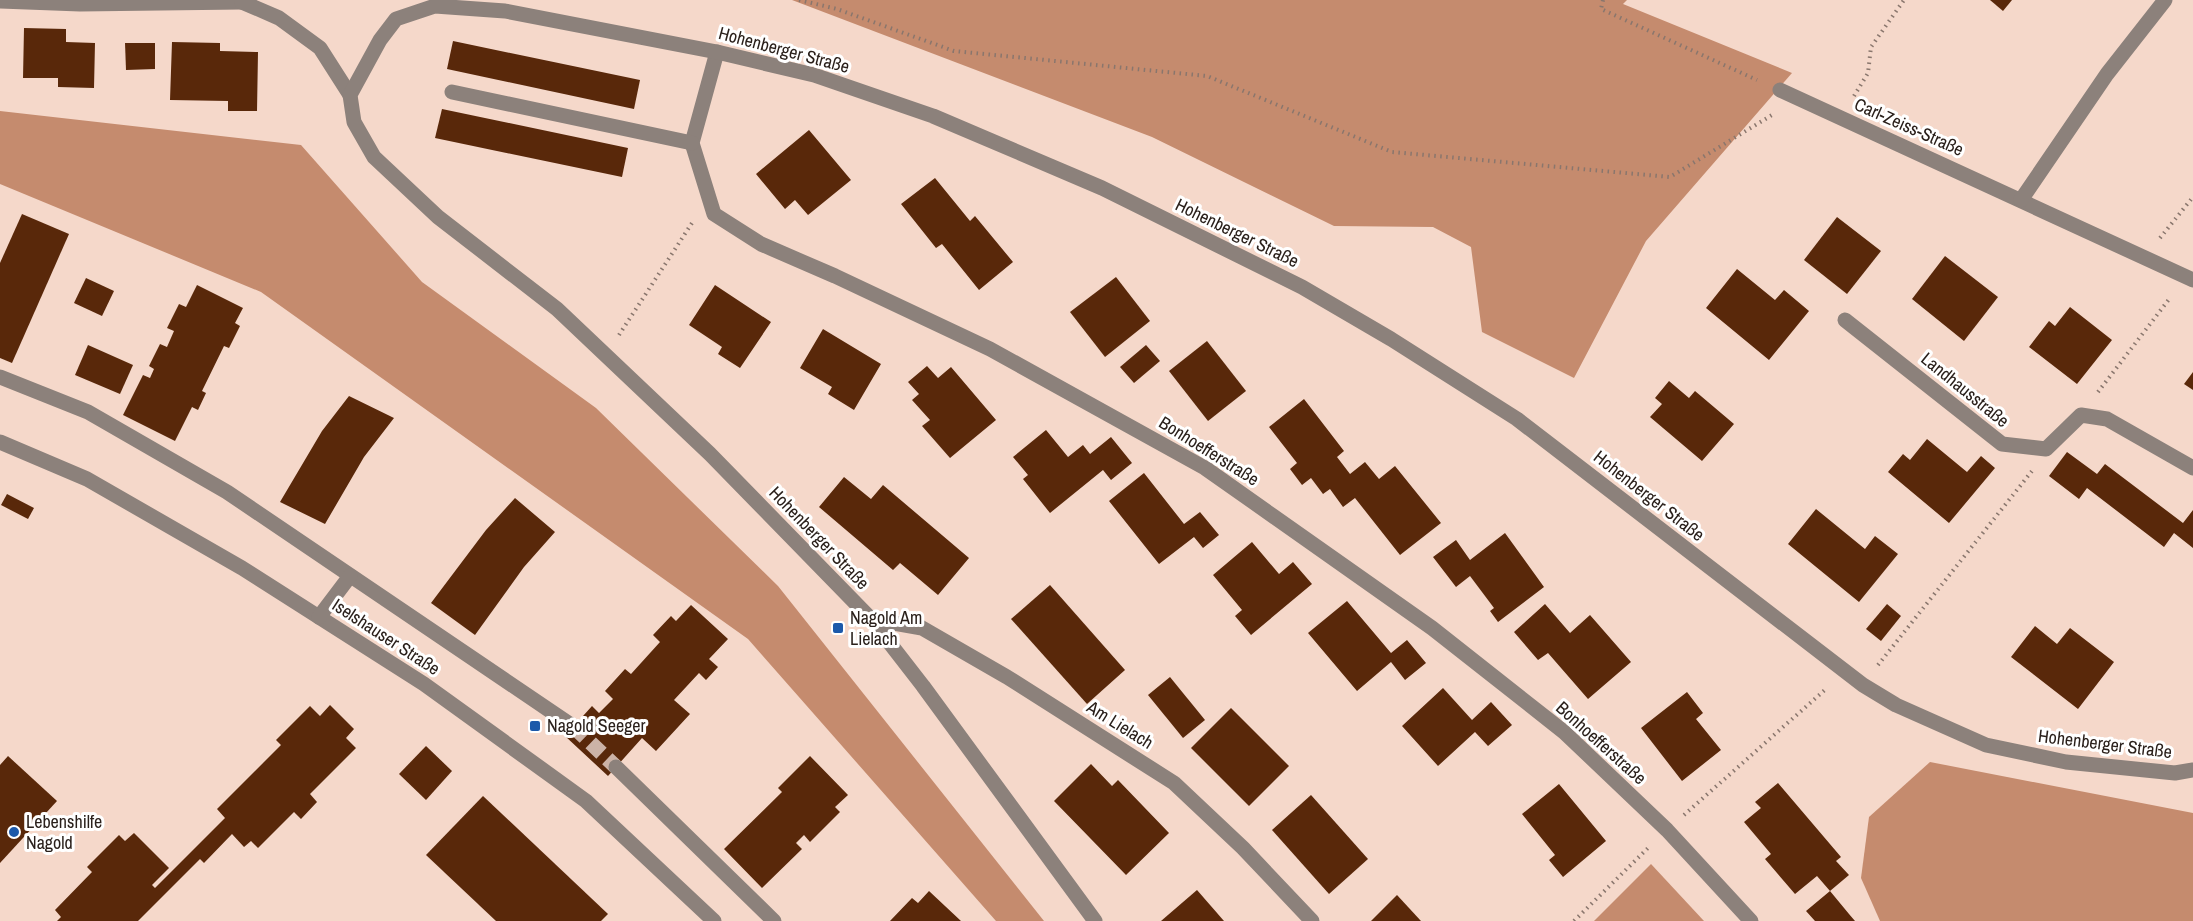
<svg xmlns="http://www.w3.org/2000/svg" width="2193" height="921" viewBox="0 0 2193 921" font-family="'Archivo Narrow',sans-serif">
  <rect width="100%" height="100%" fill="#f5d8ca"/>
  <g fill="#c58b6e">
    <path d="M792 0H1627L1623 4 1792 73 1646 241 1574 378 1482 332 1471 247 1433 227 1334 226 1152 137Z"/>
    <path d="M0 111 301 145 422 282 596 408 778 586 1044 921H996L748 639 261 292 0 184Z"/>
    <path d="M1930 762 2193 813V921H1880L1861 878 1869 817Z"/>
    <path d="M1651 864 1704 921H1594Z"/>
  </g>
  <g fill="#59280a">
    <path d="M1990 0H2012L2003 11Z"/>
    <path d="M24 28 66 29V42L95 43 94 88 58 87V78H23Z"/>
    <path d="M453 41 640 80 634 109 447 69Z"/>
    <path d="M172 42 220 43V51L258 52 257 111H228V101L170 100Z"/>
    <path d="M125 43H155V69L126 70Z"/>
    <path d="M442 109 628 148 622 177 435 138Z"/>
    <path d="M809 130 851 180 808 215 795 200 785 209 756 174Z"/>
    <path d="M935 178 970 221 975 216 1013 262 979 290 942 244 936 248 901 204Z"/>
    <path d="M22 214 69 234 12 363 0 358V263Z"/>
    <path d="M1837 217 1881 251 1847 294 1804 260Z"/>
    <path d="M1945 256 1998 297 1964 341 1912 299Z"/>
    <path d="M1737 269 1775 300 1784 290 1809 311 1769 360 1706 308Z"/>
    <path d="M1116 277 1150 321 1105 357 1070 312Z"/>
    <path d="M86 278 114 291 102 316 74 303Z"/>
    <path d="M197 285 243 308 235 323 240 326 229 348 224 346 202 391 206 393 198 410 192 407 175 441 123 415 143 375 150 378 154 369 149 366 160 344 167 347 174 331 167 328 179 304 186 307Z"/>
    <path d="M715 285 771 322 740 368 718 354 722 347 689 325Z"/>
    <path d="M2070 307 2112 340 2077 384 2029 347 2049 321 2055 326Z"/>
    <path d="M823 329 881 364 854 410 828 394 832 387 800 368Z"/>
    <path d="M1207 341 1246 391 1208 421 1169 371Z"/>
    <path d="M88 345 133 365 120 394 75 375Z"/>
    <path d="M1146 345 1160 361 1134 383 1120 367Z"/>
    <path d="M927 366 938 378 951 367 996 420 950 458 922 426 930 420 912 400 919 394 908 382Z"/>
    <path d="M2193 372V390L2184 384Z"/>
    <path d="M1669 381 1689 398 1695 391 1734 424 1702 461 1650 417 1662 404 1655 398Z"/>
    <path d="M349 396 394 418 364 457 325 524 280 502 322 431Z"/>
    <path d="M1304 399 1344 451 1337 457 1350 474 1365 462 1379 479 1395 466 1441 523 1400 555 1355 498 1343 507 1330 489 1323 494 1311 478 1302 485 1290 469 1297 463 1269 427Z"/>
    <path d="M1046 430 1068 457 1083 445 1090 454 1111 437 1132 463 1111 480 1103 470 1050 513 1023 479 1028 475 1013 457Z"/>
    <path d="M1927 439 1967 472 1981 456 1995 468 1949 523 1888 472 1903 454 1910 460Z"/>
    <path d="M2067 452 2097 474 2105 464 2183 523 2193 510V548L2174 533 2164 547 2087 488 2079 499 2049 476Z"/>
    <path d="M1144 473 1184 524 1200 512 1219 535 1203 548 1194 537 1159 564 1109 501Z"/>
    <path d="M844 477 871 499 883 485 969 558 938 595 900 563 893 570 819 507Z"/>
    <path d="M7 494 34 508 28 519 1 505Z"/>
    <path d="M515 498 555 532 524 567 475 635 431 603 486 530Z"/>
    <path d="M1816 509 1865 549 1875 536 1898 554 1859 602 1788 544Z"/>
    <path d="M1505 533 1544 587 1498 622 1490 611 1494 608 1470 576 1456 587 1433 557 1456 540 1470 560Z"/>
    <path d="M1252 542 1279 574 1293 562 1312 584 1251 635 1235 616 1242 610 1213 575Z"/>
    <path d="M1050 585 1125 670 1087 704 1011 619Z"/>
    <path d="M1347 601 1391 653 1407 640 1426 663 1405 680 1391 662 1357 691 1308 633Z"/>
    <path d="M1545 604 1570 633 1590 615 1631 662 1588 699 1548 653 1538 660 1514 632Z"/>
    <path d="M1887 604 1901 616 1881 641 1866 629Z"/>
    <path d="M691 605 728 639 709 659 718 667 706 680 699 673 674 700 690 714 656 751 642 738 608 776 565 736 592 706 599 713 613 699 605 691 625 669 631 674 660 642 653 635 671 616 676 621Z"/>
    <path d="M2035 626 2057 644 2070 628 2114 662 2078 709 2011 657Z"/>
    <path d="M1170 677 1205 720 1183 738 1148 695Z"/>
    <path d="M1443 688 1472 720 1491 702 1512 725 1488 746 1475 732 1438 766 1402 726Z"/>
    <path d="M1687 692 1703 713 1696 719 1721 750 1682 781 1641 728Z"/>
    <path d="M330 705 354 729 346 738 356 748 310 794 317 802 301 819 294 812 258 848 251 841 244 847 232 834 204 863 200 859 138 921H57L61 917 55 910 92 872 87 867 119 835 125 841 134 833 169 868 152 885 155 888 225 818 217 809 281 745 276 740 310 706 320 716Z"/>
    <path d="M1231 708 1289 766 1249 806 1191 748Z"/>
    <path d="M426 746 452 771 426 800 399 774Z"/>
    <path d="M8 756 57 801 0 863V765Z"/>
    <path d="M810 756 848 795 835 807 840 812 810 842 804 835 796 843 802 849 762 888 724 849 782 792 778 788Z"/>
    <path d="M1091 764 1112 786 1118 780 1169 833 1126 875 1054 801Z"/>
    <path d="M1778 783 1841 857 1836 861 1849 875 1830 891 1817 876 1795 894 1765 859 1771 854 1744 822 1761 808 1755 802Z"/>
    <path d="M1559 784 1606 841 1563 877 1549 860 1555 855 1522 814Z"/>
    <path d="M1311 795 1368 859 1329 894 1272 830Z"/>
    <path d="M483 796 608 914 601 921H496L426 855Z"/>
    <path d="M1197 890 1224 921H1161Z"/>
    <path d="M929 891 961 921H890L912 898 918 903Z"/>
    <path d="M1830 891 1849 914 1855 921H1815L1806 911Z"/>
    <path d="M1397 895 1421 921H1371Z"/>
  </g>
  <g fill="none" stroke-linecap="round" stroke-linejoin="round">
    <path stroke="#ccb3a7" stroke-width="15" stroke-dasharray="15 8" stroke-linecap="butt" d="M574 727 616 767"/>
    <g stroke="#89766d" stroke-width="4" stroke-dasharray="1.5 4.5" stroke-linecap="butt">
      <path d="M799 0 837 9 954 51 1207 76 1392 152 1670 177 1772 115"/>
      <path d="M1603 0 1601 9 1757 80"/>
      <path d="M1854 96 1868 73 1871 47 1904 0"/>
      <path d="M2160 238 2193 197"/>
      <path d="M619 335 692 223"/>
      <path d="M2098 392 2170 298"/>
      <path d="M1878 665 2032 471"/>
      <path d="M1684 815 1827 688"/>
      <path d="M1574 921 1650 846"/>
    </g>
    <g stroke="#8c817b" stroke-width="15">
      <path d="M0 1 80 4 242 2 249 0"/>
      <path d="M242 2 279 18 320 48 350 95"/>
      <path d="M717 52 692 143 714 214 761 244 835 276 990 349 1205 468 1432 628 1564 732 1667 830 1751 921"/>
      <path d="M1780 90 2193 280"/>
      <path d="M452 92 692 143"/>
      <path d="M2021 200 2107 74 2165 0"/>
      <path d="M1845 320 2002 444 2046 449 2081 415 2107 419 2193 468"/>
      <path d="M0 377 88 412 227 492 574 727"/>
      <path d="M0 442 87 479 242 568 424 684 586 801 714 921"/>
      <path d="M319 617 350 576"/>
      <path d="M871 619 922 628 1007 677 1174 783 1243 848 1312 921"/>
      <path d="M616 767 774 921"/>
      <path d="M1095 921 923 686 871 619 710 454 557 309 438 217 374 157 354 122 350 95 380 40 396 19 435 6 505 11 717 52 814 75 933 116 1102 188 1302 287 1391 339 1517 419 1863 685 1896 705 1986 745 2066 762 2175 773 2193 770"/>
    </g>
  </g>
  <g fill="#1c59aa" stroke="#fff" stroke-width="2">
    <rect x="832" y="622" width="12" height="12" rx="3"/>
    <rect x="529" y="720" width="12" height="12" rx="3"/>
    <circle cx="14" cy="832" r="6"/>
  </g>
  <g text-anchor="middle" stroke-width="6" stroke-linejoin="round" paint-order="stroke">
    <g font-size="18" fill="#2a201b" stroke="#fff">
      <text transform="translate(784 50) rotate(15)" y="6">Hohenberger Straße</text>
      <text transform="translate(1909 127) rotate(24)" y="6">Carl-Zeiss-Straße</text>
      <text transform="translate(1237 233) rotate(26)" y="6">Hohenberger Straße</text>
      <text transform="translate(1965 390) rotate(39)" y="6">Landhausstraße</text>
      <text transform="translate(1209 451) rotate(32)" y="6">Bonhoefferstraße</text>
      <text transform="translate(1649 496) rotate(38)" y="6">Hohenberger Straße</text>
      <text transform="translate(819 538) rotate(46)" y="6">Hohenberger Straße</text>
      <text transform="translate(386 637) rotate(33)" y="6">Iselshauser Straße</text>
      <text transform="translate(1120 725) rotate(32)" y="6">Am Lielach</text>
      <text transform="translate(1601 743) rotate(42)" y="6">Bonhoefferstraße</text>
      <text transform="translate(2105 744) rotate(7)" y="6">Hohenberger Straße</text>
    </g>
    <g font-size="18" fill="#2a201b" stroke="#fff" text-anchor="start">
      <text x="850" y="624">Nagold Am<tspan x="850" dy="21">Lielach</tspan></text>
      <text x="547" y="732">Nagold Seeger</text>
      <text x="26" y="828">Lebenshilfe<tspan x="26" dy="21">Nagold</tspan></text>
    </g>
  </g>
</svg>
